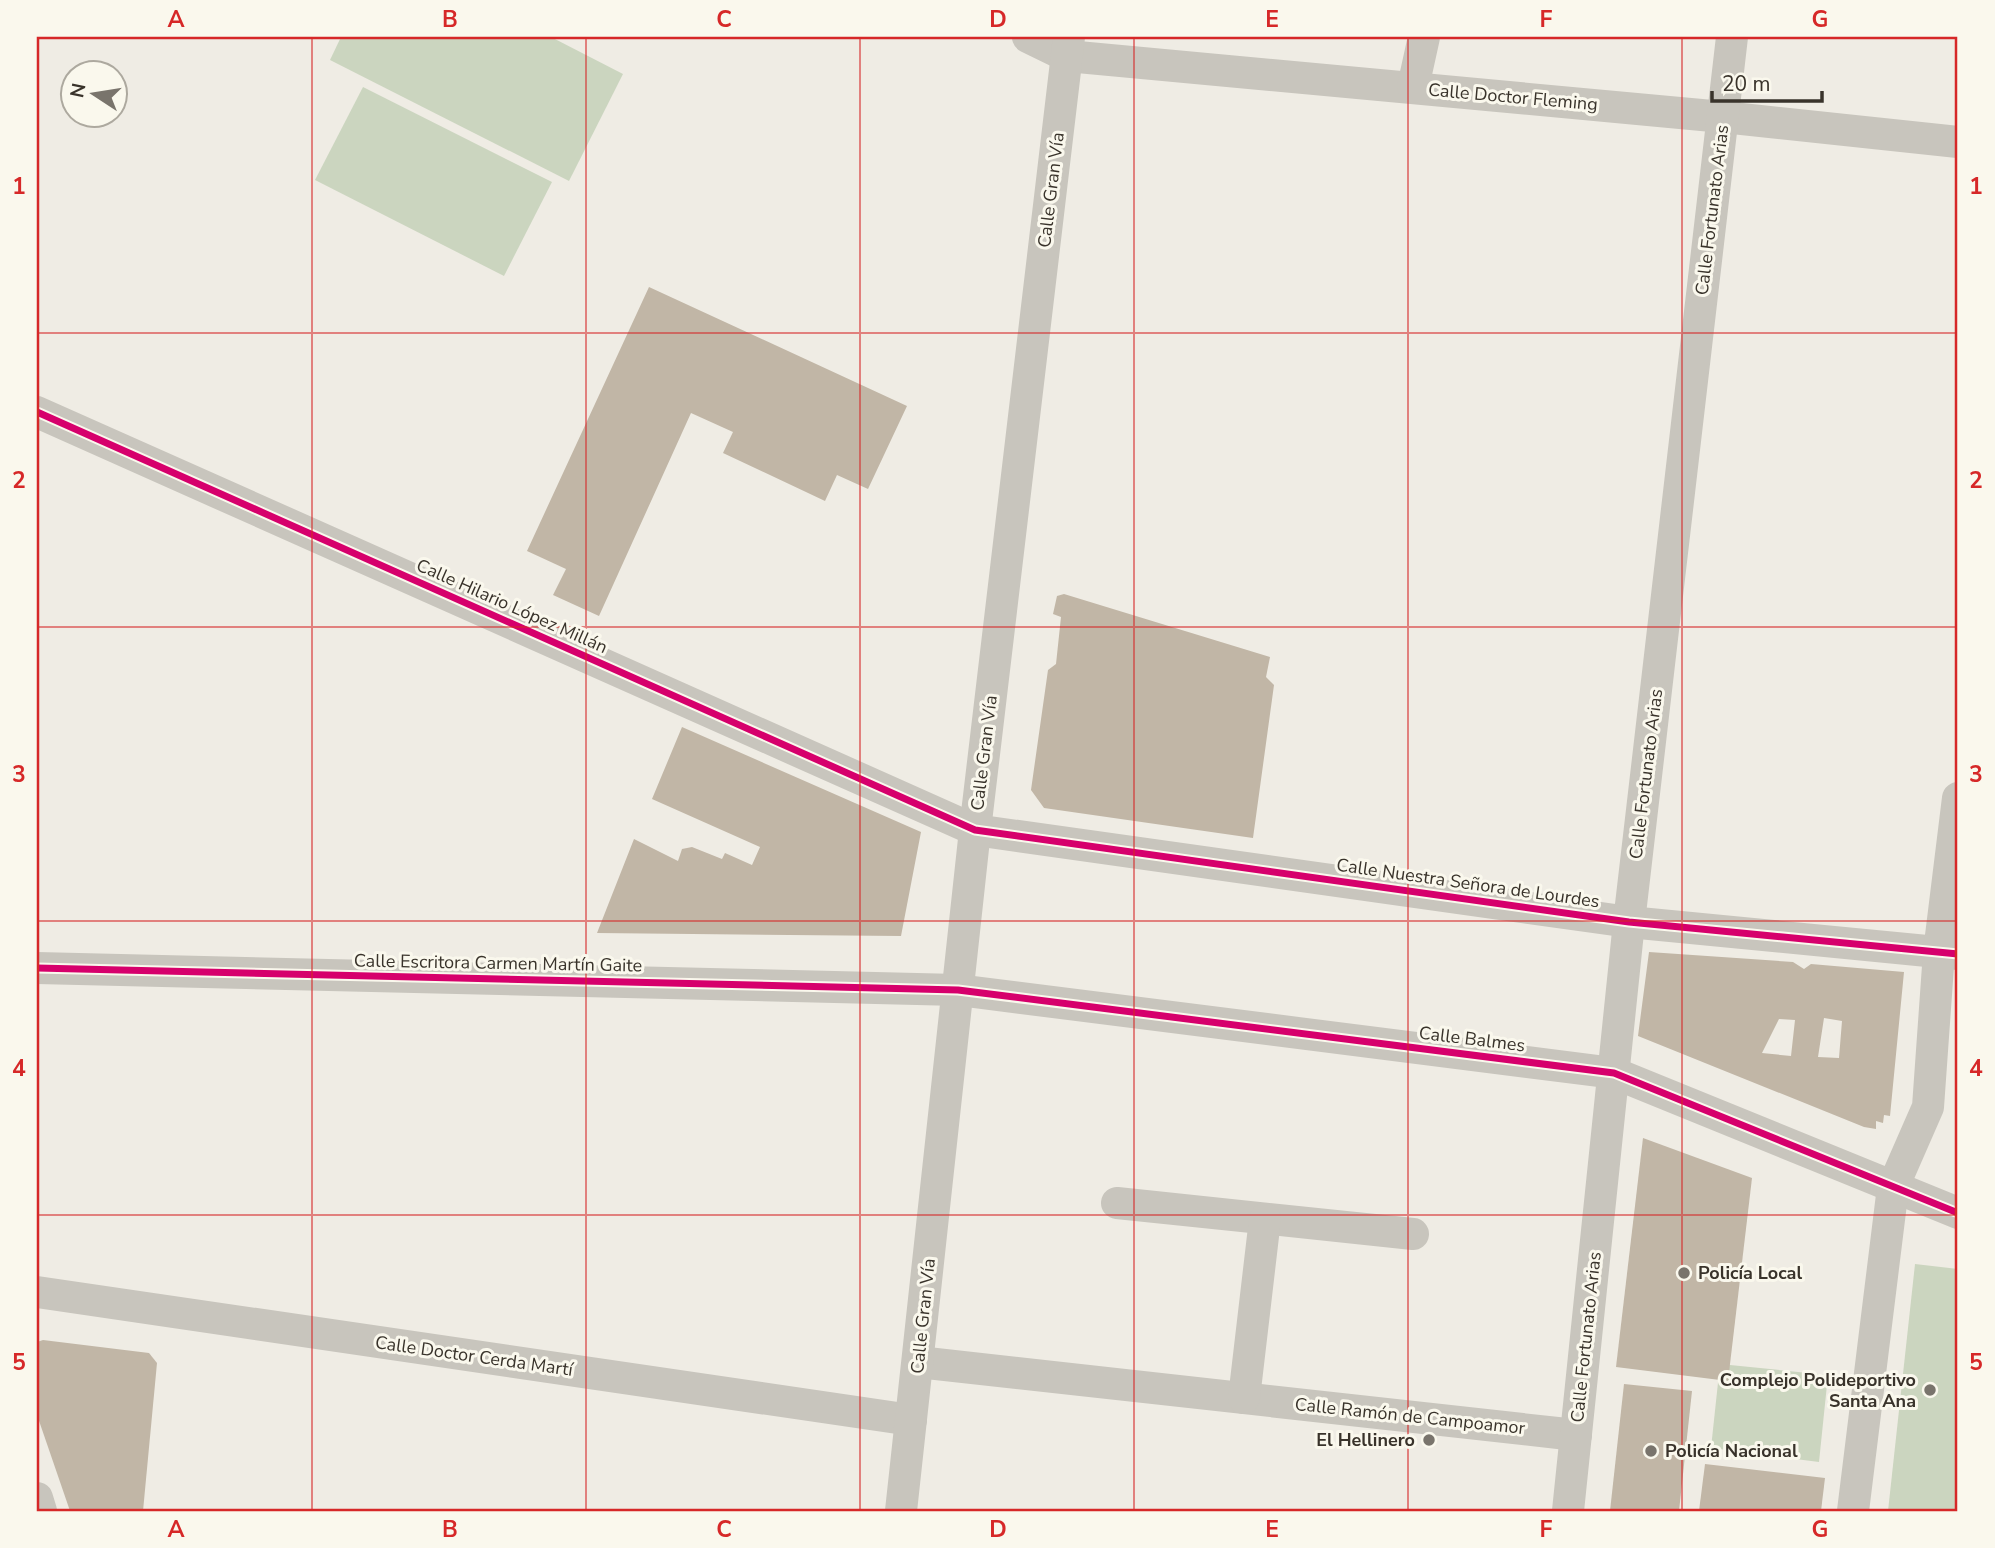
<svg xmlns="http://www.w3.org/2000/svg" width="1995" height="1548" viewBox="0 0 1995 1548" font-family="'Nunito Sans',sans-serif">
  <rect width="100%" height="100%" fill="#efece4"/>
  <g fill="#cbd5bf">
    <path d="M341 37H551L623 74 569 181 330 60Z"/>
    <path d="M363 87 552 182 504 276 315 180Z"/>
    <path d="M1915 1264 1958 1269V1511H1888Z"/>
    <path d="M1720 1364 1828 1375 1819 1462 1711 1448Z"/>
  </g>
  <g fill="#c1b6a6" fill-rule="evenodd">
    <path d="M649 287 907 406 868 489 837 475 825 501 723 453 733 432 691 413 599 616 553 595 566 569 527 551Z"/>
    <path d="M1064 594 1270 657 1266 677 1274 685 1253 838 1044 808 1031 790 1048 670 1056 664 1061 617 1053 614 1057 596Z"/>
    <path d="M682 727 921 832 901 936 597 933 634 839 678 861 682 849 692 847 722 859 725 853 752 865 760 847 652 799Z"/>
    <path d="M1649 952 1793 962 1804 969 1811 964 1904 972 1890 1116 1884 1115 1883 1123 1876 1121V1129L1864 1127 1638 1036ZM1824 1018 1842 1021 1839 1058 1818 1057ZM1779 1019 1795 1020 1791 1056 1762 1053Z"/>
    <path d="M1643 1138 1752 1178 1728 1381 1616 1367Z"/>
    <path d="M43 1340 149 1353 157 1363 143 1511H70L37 1415V1342Z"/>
    <path d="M1624 1384 1692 1391 1679 1511H1610Z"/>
    <path d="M1705 1464 1825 1478 1821 1511H1699Z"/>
  </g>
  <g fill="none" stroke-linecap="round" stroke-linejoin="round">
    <g stroke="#c8c5bd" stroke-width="32">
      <path d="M1028 37 1067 56 1723 117 1958 142"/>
      <path d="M1413 87 1424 37"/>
      <path d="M37 412 975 830 1629 922 1958 954"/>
      <path d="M37 968 958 990 1614 1073 1958 1213"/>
      <path d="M1117 1203 1413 1234"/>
      <path d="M37 1292 911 1420"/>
      <path d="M918 1362 1576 1435"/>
      <path d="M1244 1398 1265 1219"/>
      <path d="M37 1498 41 1511"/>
      <path d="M901 1511 975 830 1069 37"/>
      <path d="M1568 1511 1629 922 1732 37"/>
      <path d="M1853 1511 1893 1187 1928 1107 1939 952 1958 798"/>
    </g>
    <defs>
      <g id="cycleway">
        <path d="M37 412 975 830 1629 922 1958 954"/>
        <path d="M37 968 958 990 1614 1073 1958 1213"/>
      </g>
    </defs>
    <use href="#cycleway" stroke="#faf8ed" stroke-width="11"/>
    <use href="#cycleway" stroke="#d6006c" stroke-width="7"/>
  </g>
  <path fill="none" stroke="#d62828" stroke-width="2" stroke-opacity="0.55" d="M312 37V1511M586 37V1511M860 37V1511M1134 37V1511M1408 37V1511M1682 37V1511M37 333H1958M37 627H1958M37 921H1958M37 1215H1958"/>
  <g fill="#79746c" stroke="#faf8ed" stroke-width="2.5">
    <circle cx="1684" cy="1273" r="7"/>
    <circle cx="1930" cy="1390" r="7"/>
    <circle cx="1429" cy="1440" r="7"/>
    <circle cx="1651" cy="1451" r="7"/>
  </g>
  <g text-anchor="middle" stroke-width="6" stroke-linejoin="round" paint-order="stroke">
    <g font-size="18" fill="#39332b" stroke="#faf8ed">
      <text transform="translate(1513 97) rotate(5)" y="6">Calle Doctor Fleming</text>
      <text transform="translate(1051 190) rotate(-83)" y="6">Calle Gran Vía</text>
      <text transform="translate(1712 210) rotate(-83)" y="6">Calle Fortunato Arias</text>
      <text transform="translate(512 606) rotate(24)" y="6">Calle Hilario López Millán</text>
      <text transform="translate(984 753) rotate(-83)" y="6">Calle Gran Vía</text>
      <text transform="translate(1646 774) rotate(-83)" y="6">Calle Fortunato Arias</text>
      <text transform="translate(1468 883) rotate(8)" y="6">Calle Nuestra Señora de Lourdes</text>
      <text transform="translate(498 963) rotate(1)" y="6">Calle Escritora Carmen Martín Gaite</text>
      <text transform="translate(1472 1039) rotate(7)" y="6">Calle Balmes</text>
      <text transform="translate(923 1316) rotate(-84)" y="6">Calle Gran Vía</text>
      <text transform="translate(1586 1337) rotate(-84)" y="6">Calle Fortunato Arias</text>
      <text transform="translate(474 1356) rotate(8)" y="6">Calle Doctor Cerda Martí</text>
      <text transform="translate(1410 1416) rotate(6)" y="6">Calle Ramón de Campoamor</text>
    </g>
    <g font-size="18" font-weight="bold" fill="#39332b" stroke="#faf8ed" text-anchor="start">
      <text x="1698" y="1279">Policía Local</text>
      <text x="1916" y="1386" text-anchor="end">Complejo Polideportivo<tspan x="1916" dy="21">Santa Ana</tspan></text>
      <text x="1415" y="1446" text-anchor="end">El Hellinero</text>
      <text x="1665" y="1457">Policía Nacional</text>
    </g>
  </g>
  <rect width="1995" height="1548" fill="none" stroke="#faf8ed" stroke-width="77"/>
  <g transform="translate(94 94) rotate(282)"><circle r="33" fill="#faf8ed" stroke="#ada99f" stroke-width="2"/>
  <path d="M0-5L12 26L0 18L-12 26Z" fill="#79746c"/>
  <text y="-10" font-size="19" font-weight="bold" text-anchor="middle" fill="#39332b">N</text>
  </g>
  <path d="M1712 91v10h110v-10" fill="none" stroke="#39332b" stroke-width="3.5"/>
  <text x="1722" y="91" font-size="21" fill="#39332b" stroke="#faf8ed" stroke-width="5" paint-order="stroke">20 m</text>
  <rect x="38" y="38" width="1918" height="1472" fill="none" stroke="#d62828" stroke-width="2.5"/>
  <g font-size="23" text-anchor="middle" font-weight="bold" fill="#d62828">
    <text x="176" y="27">A</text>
    <text x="450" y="27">B</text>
    <text x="724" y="27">C</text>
    <text x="998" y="27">D</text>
    <text x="1272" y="27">E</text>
    <text x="1546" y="27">F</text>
    <text x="1820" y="27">G</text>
    <text x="19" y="194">1</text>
    <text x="1976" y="194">1</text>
    <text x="19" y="488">2</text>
    <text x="1976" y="488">2</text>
    <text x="19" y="782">3</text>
    <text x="1976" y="782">3</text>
    <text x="19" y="1076">4</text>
    <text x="1976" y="1076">4</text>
    <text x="19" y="1370">5</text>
    <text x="1976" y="1370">5</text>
    <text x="176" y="1537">A</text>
    <text x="450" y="1537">B</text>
    <text x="724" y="1537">C</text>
    <text x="998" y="1537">D</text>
    <text x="1272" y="1537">E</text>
    <text x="1546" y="1537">F</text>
    <text x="1820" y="1537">G</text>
  </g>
</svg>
